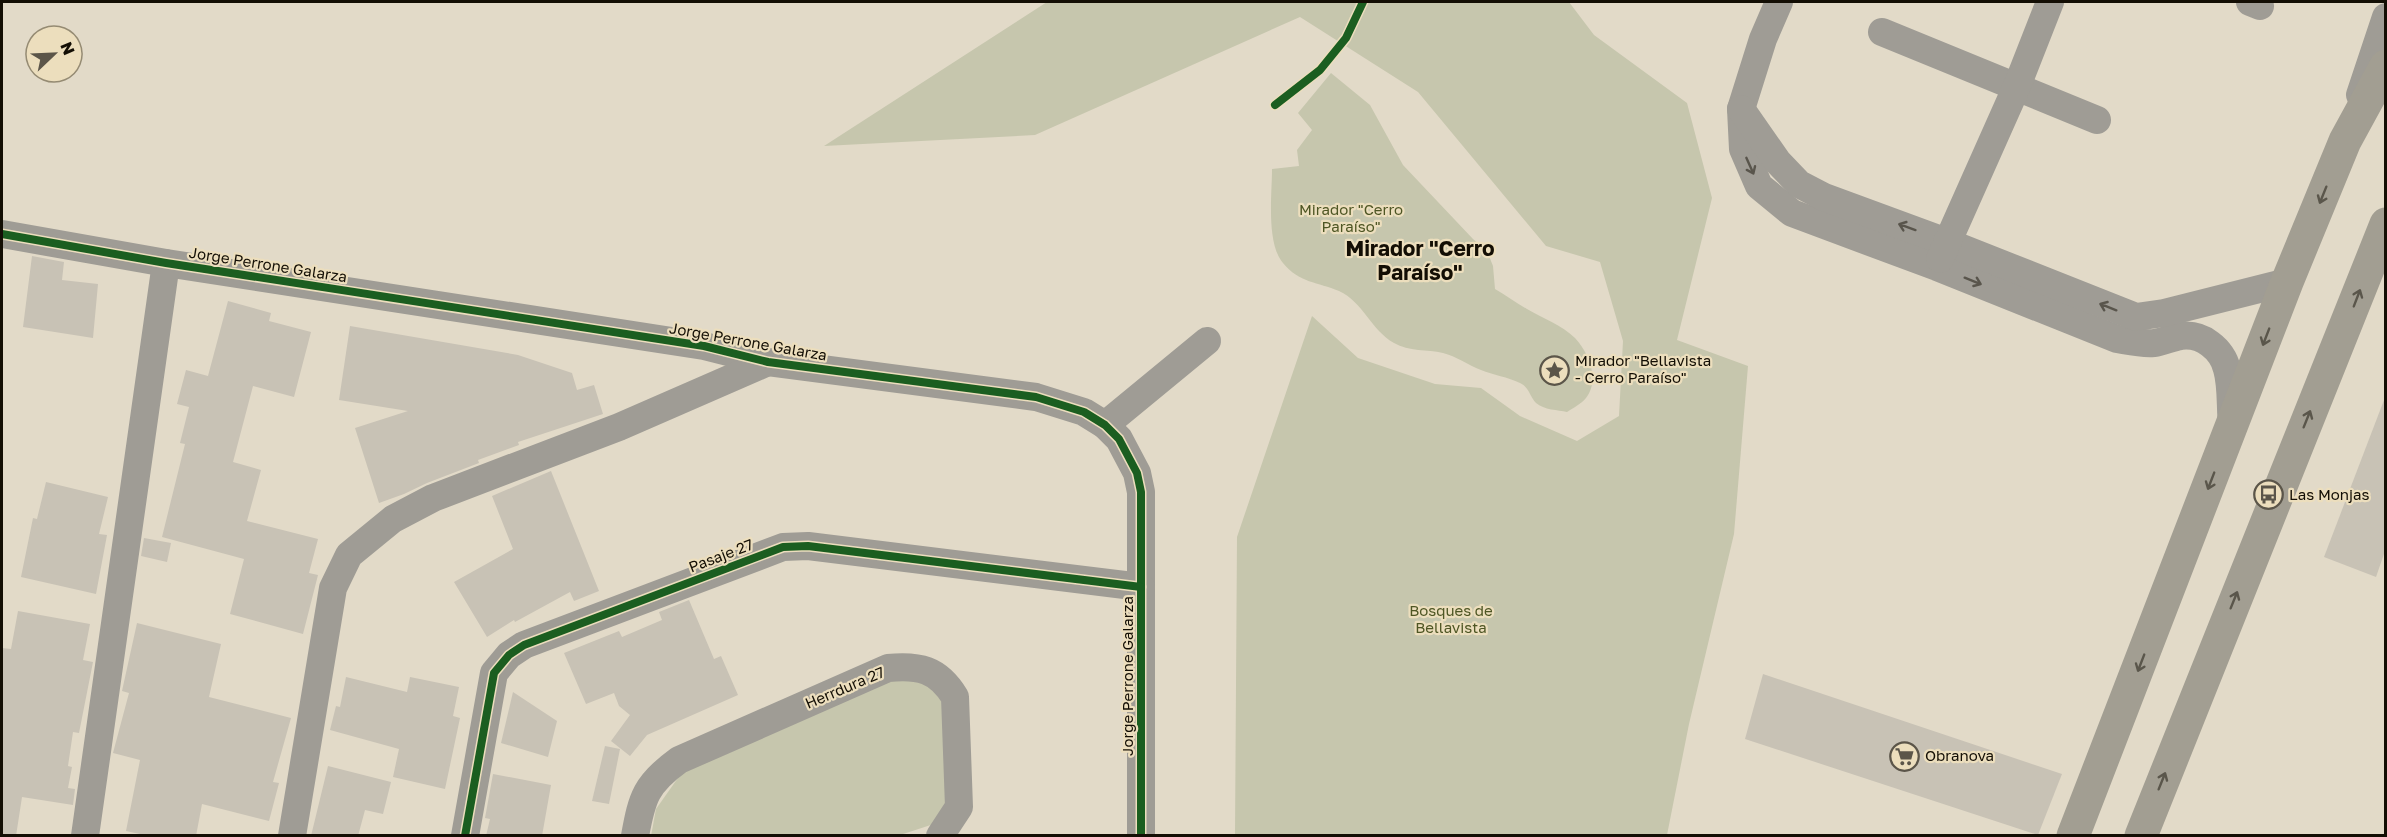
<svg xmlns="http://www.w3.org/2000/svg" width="2387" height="837" viewBox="0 0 2387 837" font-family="'Golos Text',sans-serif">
  <rect width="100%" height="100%" fill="#e2dac8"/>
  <g fill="#c6c6ad">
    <path d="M1047 2H1569L1594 35 1687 103 1712 198 1677 340 1748 366 1734 534 1689 724 1667 835H1235L1237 537 1312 316 1358 358 1435 384 1481 388 1520 416 1577 441 1619 416 1623 341 1600 262 1546 246 1418 92 1300 17 1035 135 824 146Z"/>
    <path d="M1331 73 1370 105 1403 165 1473 239 1487 251 1493 266 1495 289C1506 295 1516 303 1527 309 1542 318 1562 325 1575 338 1589 353 1600 380 1586 398 1581 404 1573 408 1567 412 1558 410 1544 410 1536 403 1530 397 1529 387 1520 383 1508 377 1493 375 1481 370 1468 365 1456 356 1443 353 1427 349 1409 352 1394 343 1371 330 1363 302 1339 291 1318 282 1299 283 1283 263 1266 243 1272 195 1272 169L1299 166 1297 150 1312 130 1298 113Z"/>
    <path d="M885 674 924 677 947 700 951 804 940 822 897 836H651L656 809 685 768Z"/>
  </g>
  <g fill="#c8c2b5">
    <path d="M32 256 64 262 62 280 98 284 93 338 23 327Z"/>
    <path d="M228 301 271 313 269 321 311 332 294 397 253 386 233 462 261 470 247 521 318 539 309 573 318 575 303 634 230 614 244 559 162 537 185 444 180 443 189 407 177 404 186 370 208 376Z"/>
    <path d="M350 326 518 355 572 373 577 390 594 385 603 414 518 442 519 445 478 460 479 463 427 483 404 494 379 503 355 428 408 411 339 400Z"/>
    <path d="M2384 400 2385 551 2376 577 2324 557Z"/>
    <path d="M551 471 599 591 574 601 570 592 515 622 514 620 487 637 454 582 513 549 492 496Z"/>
    <path d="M46 482 108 497 99 534 107 535 96 594 21 577 33 518 37 519Z"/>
    <path d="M144 538 171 543 167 562 141 556Z"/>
    <path d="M689 600 714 659 721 656 738 695 647 735 630 756 611 741 630 715 619 706 614 693 586 704 564 653 619 631 622 637 662 620 659 612Z"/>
    <path d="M18 611 90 624 83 660 93 662 79 733 73 732 68 766 72 767 68 788 75 789 73 805 22 797 16 836H2V648L11 649Z"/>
    <path d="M137 623 221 644 209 697 291 718 273 782 279 783 269 821 202 804 196 836H149L126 831 140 760 113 753 129 693 122 691Z"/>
    <path d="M1763 674 2062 774 2038 835 1745 739Z"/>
    <path d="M346 677 407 692 410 677 459 687 453 716 460 718 445 789 393 777 399 749 330 730 336 706 340 707Z"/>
    <path d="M513 692 557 721 548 757 501 743Z"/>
    <path d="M605 746 620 749 609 804 592 801Z"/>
    <path d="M328 766 391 782 383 814 365 810 358 836H311Z"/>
    <path d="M493 774 551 785 542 836H486L490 819 485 818Z"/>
  </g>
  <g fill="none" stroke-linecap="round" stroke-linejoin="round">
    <g stroke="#9f9c95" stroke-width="28">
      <path d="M1779 2 1763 39 1741 109 1743 149 1759 186 1792 213 1937 267 2117 339C2129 341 2141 344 2154 343 2163 342 2172 337 2181 336 2202 333 2222 349 2227 369 2232 386 2230 407 2232 425"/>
      <path d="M2250 2 2260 6"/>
      <path d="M1882 32 2097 120"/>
      <path d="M2360 95 2386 17"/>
      <path d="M1741 109 1778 162 1799 184 1824 197 1949 243 2136 317 2164 313 2287 282"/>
      <path d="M2 234 166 263 704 346 768 362 1036 397 1084 412 1105 425 1119 439 1137 473 1141 492V836"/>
      <path d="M1940 259 2017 86 2050 2"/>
      <path d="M1105 425 1207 341"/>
      <path d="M85 836 166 263"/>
      <path d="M292 836 333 588 349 555 393 519 433 498 619 427 768 362"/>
      <path d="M465 836 494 673 509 655 524 645 783 547 808 546 1141 587"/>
      <path d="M635 836C642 797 646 784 679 760L888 668C919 665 938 669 955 697L959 807 940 836"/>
    </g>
    <g stroke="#a29e92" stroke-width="33">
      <path d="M2073 836 2287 282 2345 141 2386 66"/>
      <path d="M2141 836 2386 224"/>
    </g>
    <defs>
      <g id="cycleway">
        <path d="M1275 105 1320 70 1346 38 1363 2"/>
        <path d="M2 234 166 263 704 346 768 362 1036 397 1084 412 1105 425 1119 439 1137 473 1141 492V836"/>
        <path d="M465 836 494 673 509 655 524 645 783 547 808 546 1141 587"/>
      </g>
    </defs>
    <use href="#cycleway" stroke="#ecdebd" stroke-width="11"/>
    <use href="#cycleway" stroke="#1b5e20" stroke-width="8"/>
  </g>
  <defs><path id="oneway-shaft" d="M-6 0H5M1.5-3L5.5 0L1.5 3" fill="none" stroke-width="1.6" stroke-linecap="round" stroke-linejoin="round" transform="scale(1.5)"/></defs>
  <g stroke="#59554c">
    <use href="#oneway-shaft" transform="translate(1750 166) rotate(66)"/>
    <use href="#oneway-shaft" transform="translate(1907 227) rotate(-160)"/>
    <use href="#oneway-shaft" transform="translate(1973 281) rotate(22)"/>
    <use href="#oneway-shaft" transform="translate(2108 307) rotate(-158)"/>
  </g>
  <g stroke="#5a564b">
    <use href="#oneway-shaft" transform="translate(2323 195) rotate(112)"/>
    <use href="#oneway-shaft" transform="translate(2357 298) rotate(-69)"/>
    <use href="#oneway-shaft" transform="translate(2266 337) rotate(111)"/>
    <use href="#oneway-shaft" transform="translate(2307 419) rotate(-68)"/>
    <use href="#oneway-shaft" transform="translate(2211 481) rotate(111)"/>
    <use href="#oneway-shaft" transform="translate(2234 600) rotate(-68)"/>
    <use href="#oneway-shaft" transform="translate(2141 663) rotate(111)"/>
    <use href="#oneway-shaft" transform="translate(2162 781) rotate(-68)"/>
  </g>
  <defs>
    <symbol id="sight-ring" viewBox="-11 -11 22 22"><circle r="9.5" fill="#ecdebd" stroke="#5b5549" stroke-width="1.5"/><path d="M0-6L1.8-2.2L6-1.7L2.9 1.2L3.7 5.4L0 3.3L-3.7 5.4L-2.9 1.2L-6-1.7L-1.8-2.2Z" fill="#5b5549"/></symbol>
    <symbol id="bus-ring" viewBox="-11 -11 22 22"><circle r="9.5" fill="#ecdebd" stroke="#5b5549" stroke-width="1.5"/><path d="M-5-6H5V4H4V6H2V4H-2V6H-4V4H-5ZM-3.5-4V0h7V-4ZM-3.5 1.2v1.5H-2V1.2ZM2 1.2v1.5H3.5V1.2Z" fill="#5b5549"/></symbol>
    <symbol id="supermarket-ring" viewBox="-11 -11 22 22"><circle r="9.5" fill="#ecdebd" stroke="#5b5549" stroke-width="1.5"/><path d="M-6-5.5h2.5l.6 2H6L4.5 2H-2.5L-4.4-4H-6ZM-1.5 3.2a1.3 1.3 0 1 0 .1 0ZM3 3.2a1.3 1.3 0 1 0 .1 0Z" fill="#5b5549"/></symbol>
  </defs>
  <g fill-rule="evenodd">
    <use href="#sight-ring" x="1538" y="354" width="33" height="33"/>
    <use href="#bus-ring" x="2252" y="478" width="33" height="33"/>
    <use href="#supermarket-ring" x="1888" y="740" width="33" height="33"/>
  </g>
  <g text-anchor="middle" stroke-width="4.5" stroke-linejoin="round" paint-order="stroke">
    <g font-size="15" fill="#4e5624" stroke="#ecdebd">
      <text x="1351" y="215">Mirador "Cerro<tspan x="1351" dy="17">Paraíso"</tspan></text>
      <text x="1451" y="616">Bosques de<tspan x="1451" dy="17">Bellavista</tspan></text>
    </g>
    <g font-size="15" fill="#130e04" stroke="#ecdebd">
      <text transform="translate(268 265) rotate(9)" y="5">Jorge Perrone Galarza</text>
      <text transform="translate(748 342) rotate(10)" y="5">Jorge Perrone Galarza</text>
      <text transform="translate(721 556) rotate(-21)" y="5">Pasaje 27</text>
      <text transform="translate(1128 676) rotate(-90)" y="5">Jorge Perrone Galarza</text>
      <text transform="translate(845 688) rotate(-23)" y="5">Herrdura 27</text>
    </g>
    <g font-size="15" fill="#130e04" stroke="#ecdebd" text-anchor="start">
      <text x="1575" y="366">Mirador "Bellavista<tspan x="1575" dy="17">- Cerro Paraíso"</tspan></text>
      <text x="2289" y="500">Las Monjas</text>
      <text x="1925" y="761">Obranova</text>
    </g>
    <g font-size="21" font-weight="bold" fill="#130e04" stroke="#ecdebd">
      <text x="1420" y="256">Mirador "Cerro<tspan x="1420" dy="24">Paraíso"</tspan></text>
    </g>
  </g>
  <rect width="2387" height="837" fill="none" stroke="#130e04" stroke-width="6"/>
  <g transform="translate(54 54) rotate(67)"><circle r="28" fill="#ecdebd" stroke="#958b73" stroke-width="1.5"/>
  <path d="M0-4.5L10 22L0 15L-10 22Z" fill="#5b5549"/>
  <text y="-9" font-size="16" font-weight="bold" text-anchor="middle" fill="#130e04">N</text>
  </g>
</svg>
